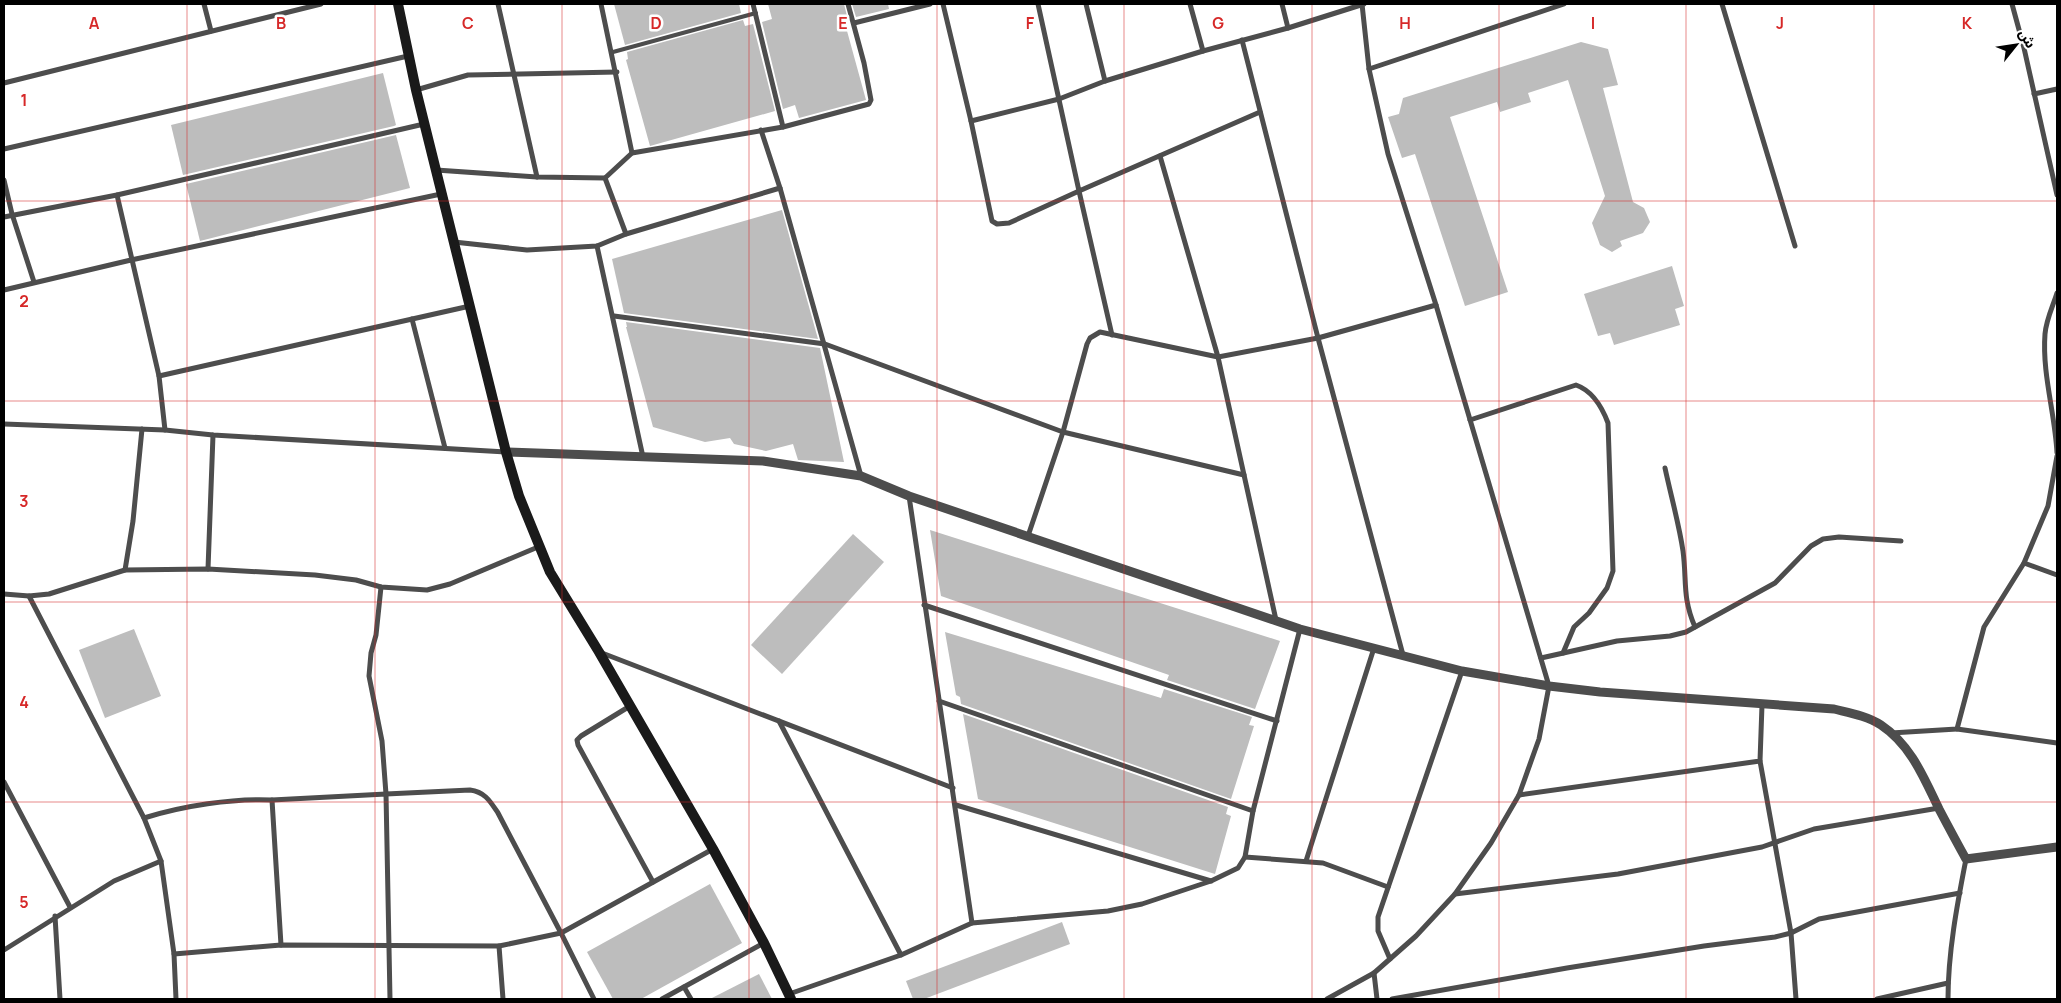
<svg xmlns="http://www.w3.org/2000/svg" width="2061" height="1003" viewBox="0 0 2061 1003" font-family="Manrope,'Noto Sans Arabic',sans-serif">
  <rect width="100%" height="100%" fill="#fff"/>
  <g fill="#bdbdbd">
    <path d="M614 4H739L741 13 625 45Z"/>
    <path d="M768 4H844L848 20H844L866 100 799 118 795 105 783 109 762 22 772 19Z"/>
    <path d="M852 4H888L889 9 856 17Z"/>
    <path d="M743 20 745 26 753 24 775 111 650 146 626 60 628 59 627 52Z"/>
    <path d="M1581 42 1608 49 1618 85 1603 88 1633 202 1644 208 1650 222 1643 233 1620 241 1622 246 1612 252 1600 245 1592 223 1605 196 1568 80 1528 93 1531 102 1500 112 1497 102 1450 117 1508 292 1465 306 1415 154 1402 158 1388 117 1399 114 1403 98Z"/>
    <path d="M383 73 396 125 394 126 183 175 171 125Z"/>
    <path d="M396 135 410 188 200 241 186 184Z"/>
    <path d="M782 210 818 339 624 313 612 259Z"/>
    <path d="M1672 266 1684 306 1675 309 1680 325 1614 345 1610 333 1598 336 1584 294Z"/>
    <path d="M626 322 820 348 844 462 798 460 793 444 766 451 734 444 730 438 705 442 653 427 626 327H627Z"/>
    <path d="M930 530 1280 641 1255 709 1167 680 1169 675 941 596Z"/>
    <path d="M853 534 884 562 782 674 751 645Z"/>
    <path d="M134 629 161 696 105 718 79 650Z"/>
    <path d="M945 632 1161 698 1164 689 1252 717 1249 725 1254 726 1231 799 961 704 960 697 956 695Z"/>
    <path d="M963 714 1228 807 1226 814 1231 816 1215 874 978 799Z"/>
    <path d="M710 884 742 943 641 999H613L587 952Z"/>
    <path d="M1062 922 1070 944 924 999H913L906 981Z"/>
    <path d="M759 974 772 999H710Z"/>
  </g>
  <g fill="none" stroke-linecap="round" stroke-linejoin="round">
    <path stroke="#4d4d4d" stroke-width="4" d="M613 52 756 13"/>
    <g stroke="#4d4d4d" stroke-width="5">
      <path d="M204 4 211 31"/>
      <path d="M498 4 537 177"/>
      <path d="M601 4 632 153"/>
      <path d="M753 4 783 127"/>
      <path d="M943 4 971 121 992 221 997 224 1009 223 1079 191 1112 335"/>
      <path d="M1038 4 1079 191 1260 112"/>
      <path d="M1086 4 1105 81"/>
      <path d="M1190 4 1203 51"/>
      <path d="M1282 4 1288 28"/>
      <path d="M1722 4 1795 246"/>
      <path d="M2012 4 2024 48 2057 195"/>
      <path d="M854 23 930 4"/>
      <path d="M1242 40 1318 338 1436 305"/>
      <path d="M1369 69 1564 4"/>
      <path d="M4 83 321 4"/>
      <path d="M416 90 468 75 617 72"/>
      <path d="M2034 94 2057 89"/>
      <path d="M971 121 1059 99 1105 81 1203 51 1288 28 1364 4"/>
      <path d="M761 130 780 188 861 476"/>
      <path d="M4 149 408 56"/>
      <path d="M1160 156 1218 357 1276 620"/>
      <path d="M436 170 537 177 605 178 626 234"/>
      <path d="M605 178 632 153 783 127 869 104 871 100 864 63 848 4"/>
      <path d="M4 180 12 214 34 282"/>
      <path d="M117 195 159 376 165 430"/>
      <path d="M4 217 117 195 424 124"/>
      <path d="M454 242 527 250 597 246 626 234 780 188"/>
      <path d="M597 246 643 457"/>
      <path d="M4 290 131 260 441 194"/>
      <path d="M2057 293C2053 306 2046 320 2045 334 2042 374 2055 413 2057 453"/>
      <path d="M614 316 825 344 1063 432 1244 475"/>
      <path d="M412 319 445 448"/>
      <path d="M159 376 470 306"/>
      <path d="M1470 420 1576 385C1593 391 1602 407 1608 423L1613 571 1607 588 1589 613 1574 627 1563 653"/>
      <path d="M4 424 165 430 213 435 506 452"/>
      <path d="M1665 468C1671 496 1679 524 1683 551 1687 581 1682 597 1695 627"/>
      <path d="M909 496 972 923"/>
      <path d="M1028 536 1063 432 1087 344 1090 338 1100 332 1218 357 1318 338 1403 655"/>
      <path d="M2024 563 2057 575"/>
      <path d="M208 569 213 435"/>
      <path d="M125 570 133 521 142 429"/>
      <path d="M381 587 376 635 371 653 369 676 382 741 386 794 470 790C485 792 490 801 498 813L561 933 594 999"/>
      <path d="M4 594 29 596 49 594 125 570 208 569 315 575 356 580 381 587 427 590 450 584 538 547"/>
      <path d="M29 596 144 818 161 861 174 954 176 999"/>
      <path d="M924 605 1277 721"/>
      <path d="M602 653 953 788"/>
      <path d="M1541 658 1617 641 1670 636 1686 632 1775 583 1811 546 1823 539 1839 537 1901 541"/>
      <path d="M939 701 1253 811"/>
      <path d="M630 706 581 736 577 740 578 745 653 882"/>
      <path d="M779 721 901 955"/>
      <path d="M1957 729 2057 743"/>
      <path d="M1891 733 1957 729 1984 627 2024 563 2048 506 2057 456"/>
      <path d="M1760 761 1791 933 1796 999"/>
      <path d="M4 782 70 907"/>
      <path d="M1519 795 1760 761 1762 705"/>
      <path d="M272 800 281 945"/>
      <path d="M956 805 1211 881"/>
      <path d="M144 818C182 806 233 798 272 800L386 794 390 999"/>
      <path d="M1245 857 1323 863 1388 887"/>
      <path d="M1306 861 1374 648"/>
      <path d="M1455 894 1618 874 1762 847 1814 829 1939 808"/>
      <path d="M55 916 60 999"/>
      <path d="M499 946 503 999"/>
      <path d="M4 950 114 881 161 861"/>
      <path d="M174 954 281 945 499 946 561 933 713 849"/>
      <path d="M1390 959 1378 931V917L1462 671"/>
      <path d="M1374 973 1377 999"/>
      <path d="M684 987 691 999"/>
      <path d="M789 994 901 955 972 923 1108 911 1142 904 1211 881 1238 868 1245 857 1253 811 1300 629"/>
      <path d="M662 999 764 943"/>
      <path d="M1327 999 1374 973 1416 936 1455 894 1491 843 1519 795 1539 739 1549 686 1436 305 1388 154 1369 69 1362 4"/>
      <path d="M1392 999 1567 968 1704 946 1775 937 1791 933 1819 919 1960 893"/>
      <path d="M1877 999 1948 983"/>
      <path d="M1948 999C1948 953 1957 905 1966 859"/>
    </g>
    <path stroke="#4d4d4d" stroke-width="9" d="M506 452 763 461 861 476 909 496 1300 629 1462 671 1549 686 1600 692 1834 709C1850 713 1867 716 1881 725 1911 745 1924 778 1939 809 1948 826 1957 843 1966 859L2057 847"/>
    <path stroke="#1a1a1a" stroke-width="10" d="M398 4 416 90 506 452 519 496 550 572 599 652 713 849 764 943 791 999"/>
  </g>
  <path fill="none" stroke="#d62828" stroke-width="1" stroke-opacity="0.55" d="M187 4V999M375 4V999M562 4V999M749 4V999M937 4V999M1124 4V999M1312 4V999M1499 4V999M1686 4V999M1874 4V999M4 201H2057M4 401H2057M4 602H2057M4 802H2057"/>
  <g font-size="16" text-anchor="middle" font-weight="bold" fill="#d62828" stroke="#fff" stroke-width="5" stroke-linejoin="round" paint-order="stroke">
    <text x="94" y="29">A</text>
    <text x="281" y="29">B</text>
    <text x="468" y="29">C</text>
    <text x="656" y="29">D</text>
    <text x="843" y="29">E</text>
    <text x="1030" y="29">F</text>
    <text x="1218" y="29">G</text>
    <text x="1405" y="29">H</text>
    <text x="1593" y="29">I</text>
    <text x="1780" y="29">J</text>
    <text x="1967" y="29">K</text>
    <text x="24" y="106">1</text>
    <text x="24" y="307">2</text>
    <text x="24" y="507">3</text>
    <text x="24" y="708">4</text>
    <text x="24" y="908">5</text>
  </g>
  <rect width="2061" height="1003" fill="none" stroke="#000000" stroke-width="10"/>
  <g transform="translate(2016 45) rotate(60)" stroke="#ffffff" stroke-width="4" paint-order="stroke">
  <path d="M0-4L9 19L0 12L-9 19Z" fill="#000000"/>
  <text y="-8" font-size="14" font-weight="bold" text-anchor="middle" fill="#000000">ش</text>
  </g>
</svg>
